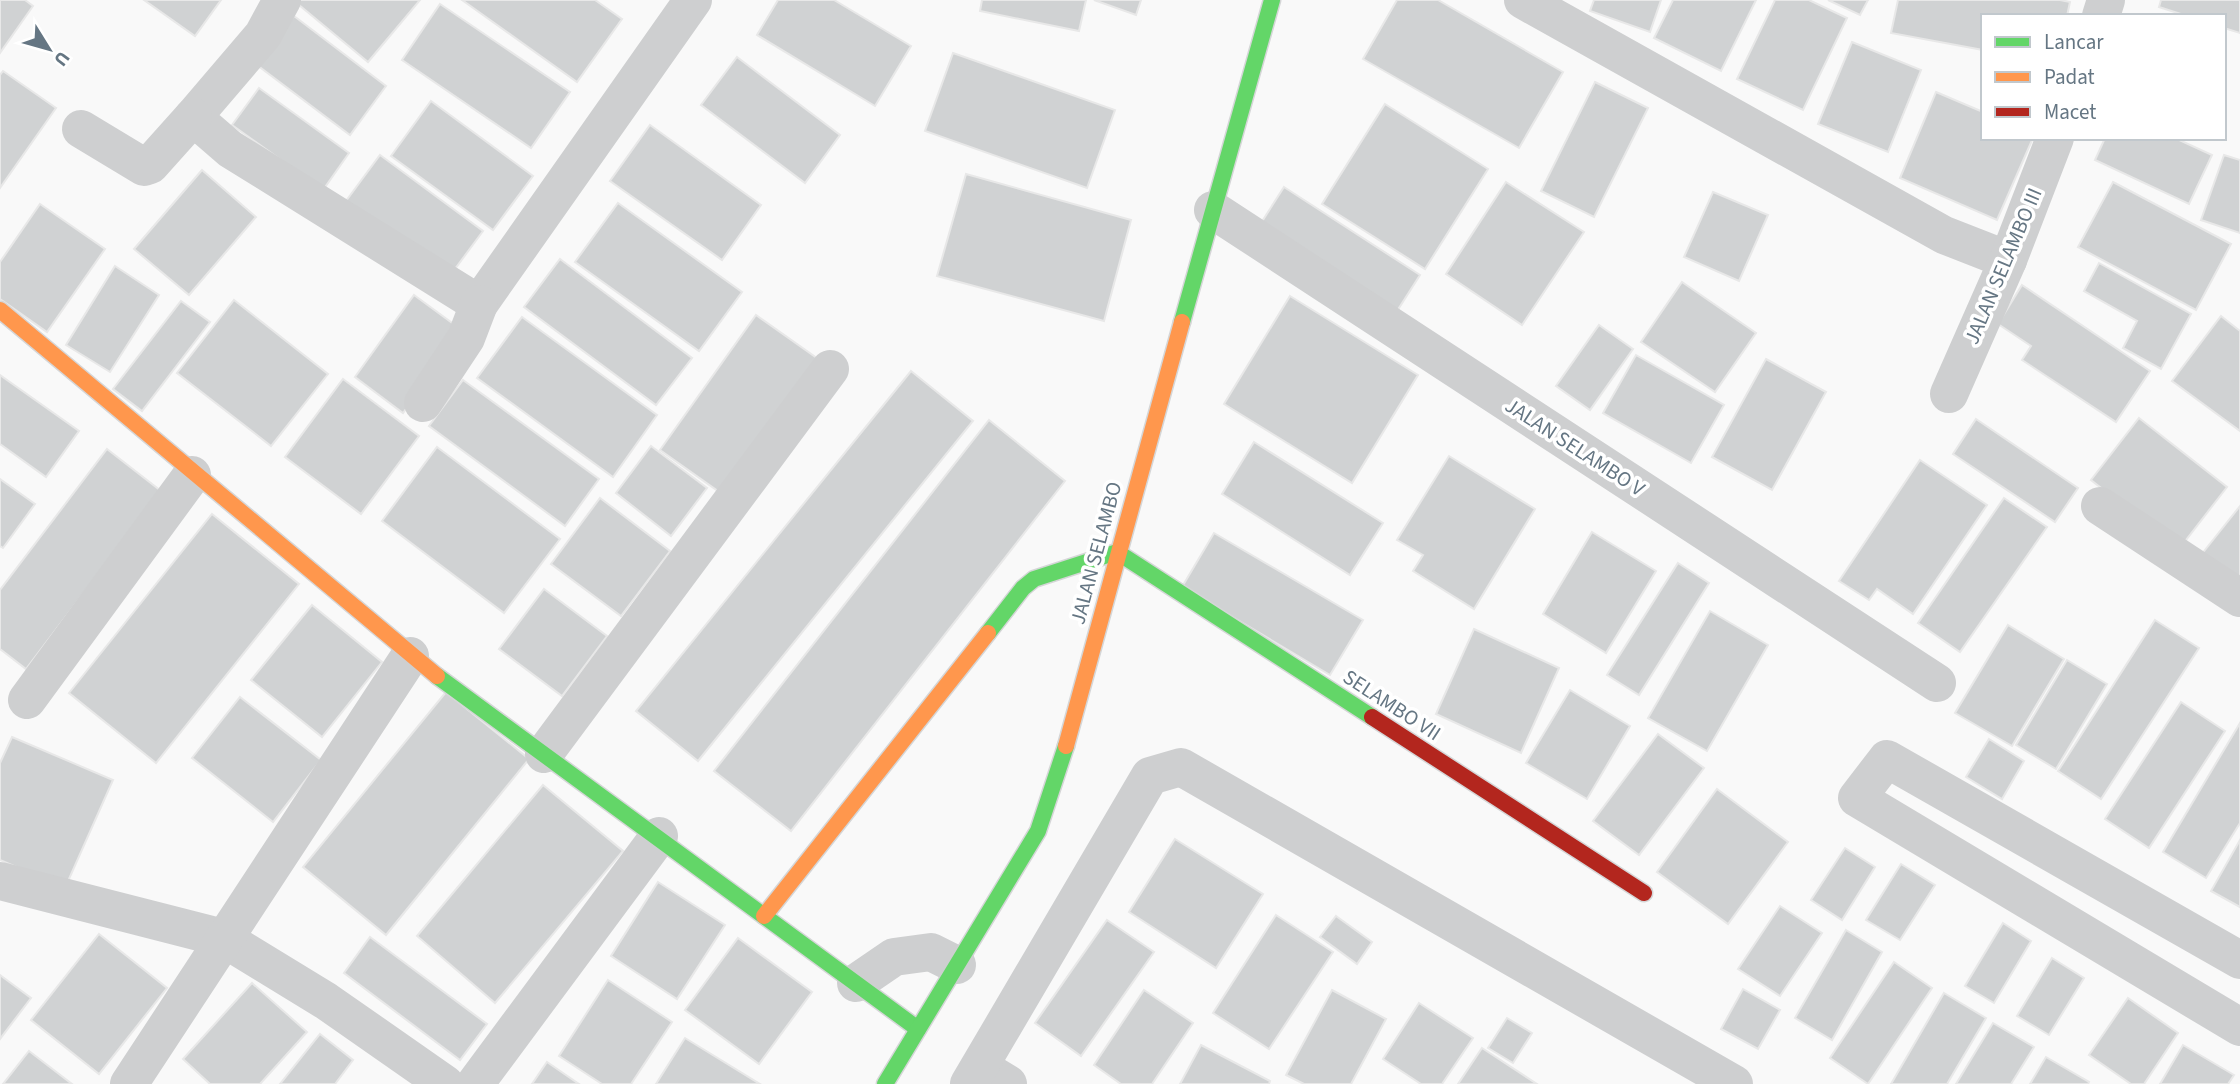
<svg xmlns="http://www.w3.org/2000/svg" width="2240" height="1084" viewBox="0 0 2240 1084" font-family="'Source Sans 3',sans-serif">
  <rect width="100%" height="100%" fill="#f9f9f9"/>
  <g fill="#d0d2d3" stroke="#e8e8e8" stroke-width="2">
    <path d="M0 0H25L33 6 0 53Z"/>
    <path d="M144 0H221L195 36Z"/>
    <path d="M293 0H420L368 62Z"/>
    <path d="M462 0H595L622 19 577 82Z"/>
    <path d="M778 0H834L911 46 875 106 757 35Z"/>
    <path d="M982 0H1086L1079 31 980 11Z"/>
    <path d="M1094 0H1141L1136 15Z"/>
    <path d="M1397 0H1438L1563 72 1519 148 1363 59Z"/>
    <path d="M1594 0H1661L1650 32 1590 11Z"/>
    <path d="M1673 0H1756L1721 71 1654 38Z"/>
    <path d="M1775 0H1809L1847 18 1803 110 1737 79Z"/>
    <path d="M1828 0H1868L1860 15Z"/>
    <path d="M1898 0H2060L2070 2 2067 16H1983V50L1891 33Z"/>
    <path d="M2161 0H2240V33L2224 28V16H2187L2159 7Z"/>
    <path d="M440 4 570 92 531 148 402 60Z"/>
    <path d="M294 16 386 86 350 135 257 65Z"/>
    <path d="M1852 42 1921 70 1888 152 1818 124Z"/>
    <path d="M953 53 1115 110 1087 188 925 131Z"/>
    <path d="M737 57 840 135 805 183 701 105Z"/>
    <path d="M3 71 56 108 0 188V75Z"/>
    <path d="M1595 82 1648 108 1594 217 1541 191Z"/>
    <path d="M259 88 349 153 323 190 232 125Z"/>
    <path d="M1936 92 1983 112V138H2033L1997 220 1900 178Z"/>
    <path d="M431 101 533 176 493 230 391 156Z"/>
    <path d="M1385 104 1488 169 1425 269 1322 204Z"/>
    <path d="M650 125 761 205 722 260 610 181Z"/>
    <path d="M2105 138H2175L2212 155 2189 204 2095 160Z"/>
    <path d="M380 155 483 231 449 277 346 201Z"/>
    <path d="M2224 155 2240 160V233L2201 220Z"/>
    <path d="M202 170 256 217 189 295 134 249Z"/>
    <path d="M966 174 1131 220 1104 321 937 276Z"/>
    <path d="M1506 182 1584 232 1522 325 1446 274Z"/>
    <path d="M2113 182 2231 244 2196 310 2078 247Z"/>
    <path d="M1284 187 1420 275 1390 322 1254 234Z"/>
    <path d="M1713 192 1768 215 1739 281 1684 257Z"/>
    <path d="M618 203 742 292 699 351 575 262Z"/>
    <path d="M40 204 105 249 47 332 0 299V262Z"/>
    <path d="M560 259 692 358 656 405 524 307Z"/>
    <path d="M2099 263 2191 314 2161 369 2123 348 2137 321 2084 291Z"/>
    <path d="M115 266 159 295 110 372 66 345Z"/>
    <path d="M1682 282 1756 333 1715 392 1641 342Z"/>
    <path d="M2022 285 2150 371 2116 422 2022 360 2031 346 1998 324Z"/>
    <path d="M414 295 463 331 403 413 355 377Z"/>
    <path d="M1290 296 1418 375 1352 483 1224 404Z"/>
    <path d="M234 300 328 374 271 446 177 373Z"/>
    <path d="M181 301 210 322 142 411 113 389Z"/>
    <path d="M756 315 821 361 725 496 660 450Z"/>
    <path d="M2221 316 2240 331V431L2172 381Z"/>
    <path d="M522 317 657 415 613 477 477 378Z"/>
    <path d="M1599 325 1633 349 1590 410 1556 386Z"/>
    <path d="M1636 355 1724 405 1691 463 1603 413Z"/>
    <path d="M1766 359 1826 392 1772 490 1712 457Z"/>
    <path d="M911 371 973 421 698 761 636 711Z"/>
    <path d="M0 375 79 431 46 477 0 444Z"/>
    <path d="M343 379 419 436 361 514 285 457Z"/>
    <path d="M463 380 599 479 565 526 429 426Z"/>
    <path d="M2139 418 2227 487 2179 549 2091 480Z"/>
    <path d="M1976 419 2078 488 2055 522 1953 454Z"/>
    <path d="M989 420 1065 481 791 831 714 771Z"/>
    <path d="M1254 442 1383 523 1350 575 1222 494Z"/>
    <path d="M651 446 707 488 671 536 616 493Z"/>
    <path d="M437 447 560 539 504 613 382 521Z"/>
    <path d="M107 449 161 491 26 669 0 649V590Z"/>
    <path d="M1449 456 1535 509 1474 609 1413 571 1423 555 1397 540Z"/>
    <path d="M1920 460 1987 505 1913 614 1877 589 1869 600 1839 581Z"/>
    <path d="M0 479 35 504 3 548 0 546Z"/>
    <path d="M600 498 670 551 621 616 551 564Z"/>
    <path d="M2004 498 2047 527 1960 652 1918 623Z"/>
    <path d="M2240 506V585L2201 555Z"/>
    <path d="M212 514 299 584 156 763 69 693Z"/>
    <path d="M1592 532 1656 571 1606 653 1543 614Z"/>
    <path d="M1214 533 1363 620 1330 675 1182 587Z"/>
    <path d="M1678 563 1709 583 1639 695 1607 675Z"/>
    <path d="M544 589 607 636 562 696 499 649Z"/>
    <path d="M312 605 382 662 322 737 251 680Z"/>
    <path d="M1710 611 1768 645 1707 751 1648 718Z"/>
    <path d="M2155 620 2199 648 2101 799 2058 771Z"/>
    <path d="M2008 625 2064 659 2012 746 1955 713Z"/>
    <path d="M1474 629 1559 668 1521 753 1436 714Z"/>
    <path d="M2067 660 2107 684 2056 769 2016 745Z"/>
    <path d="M1570 690 1630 726 1587 799 1526 763Z"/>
    <path d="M446 692 529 759 386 935 303 867Z"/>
    <path d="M240 697 321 760 273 822 192 758Z"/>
    <path d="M2181 702 2225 731 2149 848 2105 819Z"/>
    <path d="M2240 723V823L2206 878 2163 852Z"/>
    <path d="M1658 734 1704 768 1639 855 1593 821Z"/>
    <path d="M12 737 113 780 65 888 0 860V763Z"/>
    <path d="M1989 739 2024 761 2002 799 1966 777Z"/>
    <path d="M543 785 623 851 495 1003 417 936Z"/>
    <path d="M1717 789 1788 842 1728 924 1657 872Z"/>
    <path d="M1175 839 1263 894 1216 968 1129 912Z"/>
    <path d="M2240 840V907L2211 891Z"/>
    <path d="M1845 848 1875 867 1842 920 1811 900Z"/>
    <path d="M1901 864 1935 885 1900 940 1866 920Z"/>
    <path d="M658 882 725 925 677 999 611 956Z"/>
    <path d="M1780 906 1822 933 1780 996 1738 969Z"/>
    <path d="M1276 915 1333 952 1269 1049 1213 1013Z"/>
    <path d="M1336 916 1372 942 1357 964 1320 937Z"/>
    <path d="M1107 920 1154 952 1081 1056 1035 1023Z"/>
    <path d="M2003 923 2031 941 1994 1003 1965 986Z"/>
    <path d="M1846 930 1882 952 1832 1040 1795 1018Z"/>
    <path d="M99 934 167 988 99 1074 31 1020Z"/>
    <path d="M370 937 487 1024 460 1060 344 973Z"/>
    <path d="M738 938 812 992 759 1064 685 1010Z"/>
    <path d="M2052 958 2084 978 2049 1035 2017 1016Z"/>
    <path d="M1894 962 1932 988 1868 1084 1830 1058Z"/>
    <path d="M0 975 31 998 0 1039Z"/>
    <path d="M608 980 672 1022 631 1084H602L559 1056Z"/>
    <path d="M252 983 307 1032 260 1084H210L183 1059Z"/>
    <path d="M1743 989 1780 1010 1758 1049 1721 1029Z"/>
    <path d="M1144 990 1193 1023 1152 1084H1121L1094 1065Z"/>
    <path d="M1332 990 1386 1019 1351 1084H1304L1286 1075Z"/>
    <path d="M1944 993 1986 1018 1947 1084H1891Z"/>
    <path d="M2128 998 2178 1033 2144 1084H2131L2089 1055Z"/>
    <path d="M1419 1003 1473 1038 1442 1084H1421L1383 1059Z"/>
    <path d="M1507 1018 1532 1033 1513 1063 1488 1048Z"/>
    <path d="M1993 1023 2034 1047 2011 1084H1956Z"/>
    <path d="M320 1034 353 1060 335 1084H280Z"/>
    <path d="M685 1038 760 1084H656Z"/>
    <path d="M1201 1045 1270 1081 1269 1084H1180Z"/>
    <path d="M2183 1045 2234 1075 2228 1084H2160Z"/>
    <path d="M1482 1048 1537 1084H1458Z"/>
    <path d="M29 1051 72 1084H3Z"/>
    <path d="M2046 1057 2089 1082 2088 1084H2030Z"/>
    <path d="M547 1062 579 1084H532Z"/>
  </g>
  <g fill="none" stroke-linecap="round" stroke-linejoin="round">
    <defs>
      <g id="fast">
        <path d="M1182 322 1272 0"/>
        <path d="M988 633 1023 588 1034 579 1117 552 1372 717"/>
        <path d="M437 676 918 1029"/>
        <path d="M885 1084 1038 831 1066 746"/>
      </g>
      <g id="slow">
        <path d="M0 310 437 676"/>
        <path d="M1066 746 1182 322"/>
        <path d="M764 916 988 633"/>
      </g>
      <path id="jam" d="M1372 717 1644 893"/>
    </defs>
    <use href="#fast" stroke="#d5d6d7" stroke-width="19"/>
    <use href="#slow" stroke="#d5d6d7" stroke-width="19"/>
    <use href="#jam" stroke="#d5d6d7" stroke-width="19"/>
    <g stroke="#cecfd0" stroke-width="38">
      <path d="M282 0 263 35 193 117 230 149 479 304 693 0"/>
      <path d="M1523 0 1944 235 2008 260"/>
      <path d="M2101 16 2106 0"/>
      <path d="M81 129 144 167 150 165 193 117"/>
      <path d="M1213 210 1937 683"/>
      <path d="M1949 394 2008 260 2055 138"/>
      <path d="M423 403 466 338 479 304"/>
      <path d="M2100 506 2240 598"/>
      <path d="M27 700 192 475"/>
      <path d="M544 754 830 369"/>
      <path d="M0 881 223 938 326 1001 445 1084"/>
      <path d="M2240 960 1887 759 1857 798 2240 1027"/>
      <path d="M856 983 894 957 931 952 957 965"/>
      <path d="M980 1067 1008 1084"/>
      <path d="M129 1084 410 656"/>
      <path d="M475 1084 659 836"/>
      <path d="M969 1084 1150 776 1181 767 1734 1084"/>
    </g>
    <use href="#fast" stroke="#63d668" stroke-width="16"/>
    <use href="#slow" stroke="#ff974d" stroke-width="16"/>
    <use href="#jam" stroke="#b3261e" stroke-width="16"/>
  </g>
  <g text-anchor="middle" stroke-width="7" stroke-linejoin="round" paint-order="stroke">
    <g font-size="21" fill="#657683" stroke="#fff">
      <text transform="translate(2003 266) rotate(-67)" y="7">JALAN SELAMBO III</text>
      <text transform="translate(1575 447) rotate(33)" y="7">JALAN SELAMBO V</text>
      <text transform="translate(1096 553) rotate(-75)" y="7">JALAN SELAMBO</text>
      <text transform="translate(1392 705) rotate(33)" y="7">SELAMBO VII</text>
    </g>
  </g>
  <rect x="1981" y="14" width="245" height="126" fill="#ffffff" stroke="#c1c8cd" stroke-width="2"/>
  <rect x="1995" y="37" width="35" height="10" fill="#63d668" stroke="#c1c8cd" stroke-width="2"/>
  <text x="2044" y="49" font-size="21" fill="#657683">Lancar</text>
  <rect x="1995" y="72" width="35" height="10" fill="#ff974d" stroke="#c1c8cd" stroke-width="2"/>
  <text x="2044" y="84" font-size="21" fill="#657683">Padat</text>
  <rect x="1995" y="107" width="35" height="10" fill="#b3261e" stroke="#c1c8cd" stroke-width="2"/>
  <text x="2044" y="119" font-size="21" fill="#657683">Macet</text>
  <g transform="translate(49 49) rotate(127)" stroke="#ffffff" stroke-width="5" paint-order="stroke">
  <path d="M0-5L12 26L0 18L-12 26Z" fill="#657683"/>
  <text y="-10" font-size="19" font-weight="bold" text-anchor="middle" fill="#657683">U</text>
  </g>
</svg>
